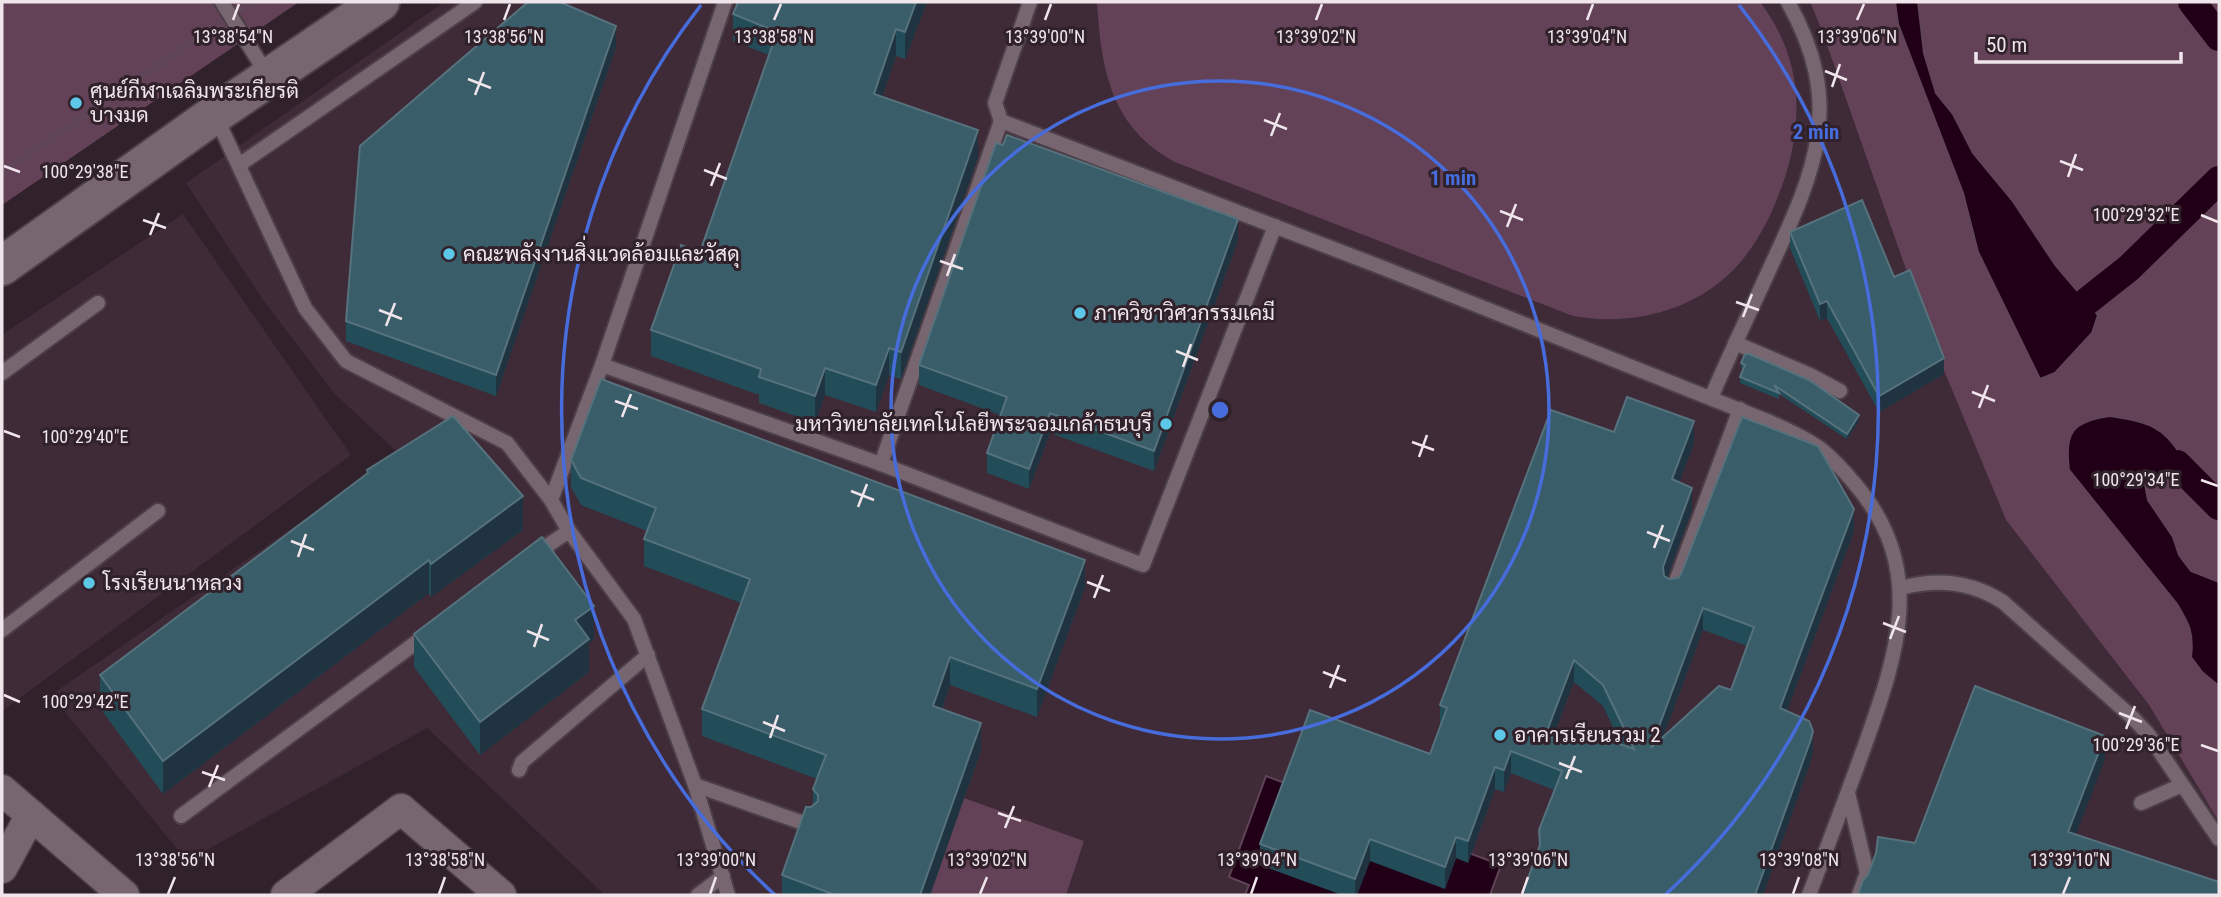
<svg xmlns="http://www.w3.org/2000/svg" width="2221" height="897" viewBox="0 0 2221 897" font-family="'Roboto Condensed',Sarabun,sans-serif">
  <rect width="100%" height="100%" fill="#30212a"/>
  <g fill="#3f2a37">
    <path d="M444 2H1810L1822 31 1928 332 2006 520 2149 705 2219 822V895H605L427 728 187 861 51 695 399 454 334 393 263 300 186 183Z"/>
    <path d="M183 214 351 455 2 711V335Z"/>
  </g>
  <g fill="#634157">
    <path d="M2 2H299L2 205Z"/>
    <path d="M1097 2H1760C1808 64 1804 136 1775 204 1763 233 1745 262 1720 282 1679 315 1623 325 1573 316L1175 162C1111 128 1101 69 1097 2Z"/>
    <path d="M1810 2H2219V822L2149 705 2006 520 1928 332 1822 31Z"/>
    <path d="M964 798 1084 841 1066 895H930Z"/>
  </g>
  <g fill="#210017" stroke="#5f4557" stroke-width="2">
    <path d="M1895 2H1918L1924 53 1936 93 1953 114 1973 153 2012 200 2056 266 2098 315 2092 333 2055 373 2040 379 1978 252 1963 193 1898 24Z"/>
    <path d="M2110 416C2145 422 2163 424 2182 457L2172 472 2153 476 2145 484 2148 500 2173 537 2179 555 2191 571 2219 582V686L2202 672 2191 657C2194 633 2189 624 2177 604L2069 470C2064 433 2072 421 2110 416Z"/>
    <path d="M1266 776 1501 865 1490 895H1245L1249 885 1229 877Z"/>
  </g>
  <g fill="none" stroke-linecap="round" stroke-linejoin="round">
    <path stroke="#5f4557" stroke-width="8" d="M2 172 251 2"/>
    <g stroke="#210017" stroke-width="28">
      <path d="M2192 2 2219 37"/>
      <path d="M2086 302 2129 268 2219 180"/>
      <path d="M2177 464 2219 506"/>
    </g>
    <defs>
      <g id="lane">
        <path d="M222 2 268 76"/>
        <path d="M1030 2 995 103 1001 121 1386 269 1770 422C1787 430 1807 438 1822 450 1834 460 1845 472 1855 484 1927 568 1898 652 1865 745 1847 795 1828 845 1809 895"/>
        <path d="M216 117 305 308 346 361 507 443 551 500 569 531 634 619 695 785 728 895"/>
        <path d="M239 165 475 2"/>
        <path d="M1735 343 1810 375 1840 391"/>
        <path d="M602 365 881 464 1143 565 1275 226"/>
        <path d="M2 373 98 303"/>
        <path d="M1711 398C1730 353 1751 310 1771 266 1816 169 1845 104 1788 2"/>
        <path d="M881 464 1001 121"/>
        <path d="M551 500 602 365 725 2"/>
        <path d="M532 556 569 531"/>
        <path d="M1901 588C1937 578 1972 582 2003 602L2133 718 2148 734 2219 839"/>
        <path d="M1672 592 1740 409"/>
        <path d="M2 630 158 511"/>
        <path d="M519 770 522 762 648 655"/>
        <path d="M695 785 809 825"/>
        <path d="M1848 793 1867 873 1859 895"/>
        <path d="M2141 803 2182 785"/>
        <path d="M181 816 429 633"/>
        <path d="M698 895 723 876"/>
      </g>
      <g id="street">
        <path d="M2 790 124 895"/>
        <path d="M2 868 31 815"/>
        <path d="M286 895 401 809 501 895"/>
      </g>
      <path id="secondary" d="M2 266 215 114 380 2"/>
    </defs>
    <use href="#lane" stroke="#4c3f47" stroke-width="18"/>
    <use href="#street" stroke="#4c3f47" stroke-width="33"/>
    <use href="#secondary" stroke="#4c3f47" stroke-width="42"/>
    <use href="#lane" stroke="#776570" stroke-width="14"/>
    <use href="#street" stroke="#776570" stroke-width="30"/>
    <use href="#secondary" stroke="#776570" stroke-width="38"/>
  </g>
  <g fill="#234c59" fill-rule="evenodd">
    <path d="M927 2 905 59 896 56 882 97 978 157 901 379 889 375 876 412 825 395 815 423 759 403V395L651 356V330L700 252 769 55 733 41V14Z"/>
    <path d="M616 47 496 396 346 341V321Z"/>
    <path d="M1790 232 1894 277 1944 374 1879 412 1827 318 1820 321 1790 248Z"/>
    <path d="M1238 240 1154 471 1050 433 1029 489 987 473V453L1000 415 919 385V365Z"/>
    <path d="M1741 363 1859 421 1847 439 1779 394V399L1740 383V377L1743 370 1741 368Z"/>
    <path d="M1614 432 1694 443 1679 482 1692 510 1667 578 1669 579 1854 531 1787 711 1813 752 1811 760 1763 895H1522L1539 848V830L1554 790 1511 773 1504 792 1495 789 1468 863 1456 858 1445 889 1370 861 1357 895H1342L1260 865V844L1430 754 1440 727V705ZM1703 630 1747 646 1731 690 1663 737ZM1574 682 1603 706 1621 744 1553 737Z"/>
    <path d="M571 460 1085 587 1037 717 950 685 942 709 981 750 930 895H782V875L813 806V789L817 779 702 736V709L741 603 644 566V539L647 531 581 505 571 487Z"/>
    <path d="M367 470 523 530 431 597 429 593 163 794 100 708V675L367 474Z"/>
    <path d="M414 634 594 639 589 643V672L480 755 414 667Z"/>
  </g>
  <g fill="#1f3440">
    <path d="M916 2H927L905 59V32Z"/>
    <path d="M616 26V47L496 396V375Z"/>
    <path d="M896 29V56L874 121V94Z"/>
    <path d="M978 130V157L901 379V352Z"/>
    <path d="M1238 219V240L1154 471V451Z"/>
    <path d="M1827 301V318L1820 321V304Z"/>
    <path d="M889 348V375L876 412V385Z"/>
    <path d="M1944 358V374L1879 412V396Z"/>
    <path d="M825 368V395L815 423V396Z"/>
    <path d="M1050 413V433L1029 489V469Z"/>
    <path d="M1859 415V421L1847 439V434Z"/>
    <path d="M1694 421V443L1672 501V479Z"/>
    <path d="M1692 488V510L1663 589V567Z"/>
    <path d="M523 496V530L431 597V564Z"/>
    <path d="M1854 509V531L1780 730V708Z"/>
    <path d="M429 560V593L163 794V761Z"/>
    <path d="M1085 560V587L1037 717V689Z"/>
    <path d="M594 606V639L589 643V672L480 755V722L575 620Z"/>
    <path d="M1703 608V630L1651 769V748Z"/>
    <path d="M950 657V685L933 733V706Z"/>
    <path d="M1574 660V682L1544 761V739Z"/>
    <path d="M981 723V750L930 895H920Z"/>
    <path d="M1813 731V752L1811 760 1763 895H1755Z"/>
    <path d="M2105 736V759L2068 855V832Z"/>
    <path d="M1511 751V773L1504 792V770Z"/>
    <path d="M1495 767V789L1468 863V841Z"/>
    <path d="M1456 837V858L1445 889V867Z"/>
    <path d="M1370 839V861L1357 895H1355V879Z"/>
  </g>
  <g fill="#395d69" stroke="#56727d" stroke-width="2" fill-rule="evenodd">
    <path d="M528 2H560L616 26 496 375 346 321 360 146Z"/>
    <path d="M738 2H916L905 32 896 29 874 94 978 130 901 352 889 348 876 385 825 368 815 396 759 377 761 369 651 330 681 245 700 252 777 32 733 14Z"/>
    <path d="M1007 135 1238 219 1154 451 1050 413 1029 469 987 453 1007 397 919 365 996 143 1003 145Z"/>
    <path d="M1862 200 1894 277 1910 270 1944 358 1879 396 1827 301 1820 304 1790 232Z"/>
    <path d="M1745 354H1749L1809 380 1859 415 1847 434 1774 385 1779 393 1740 377 1745 365 1741 363Z"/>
    <path d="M601 379 1085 560 1037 689 950 657 933 706 981 723 920 895H835L782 875 806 807H811L818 801V795L813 789 826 755 702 709 750 579 644 539 656 508 581 478 571 460Z"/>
    <path d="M1627 397 1694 421 1672 479 1692 488 1663 567 1664 576 1669 579 1678 578 1681 574 1742 417 1818 446 1854 509 1780 708 1809 721 1813 731 1811 739 1755 895H1522L1540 845 1539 830 1562 771 1511 751 1504 770 1495 767 1468 841 1456 837 1445 867 1370 839 1355 879 1260 844 1310 710 1430 754 1447 708 1440 705 1551 410 1614 432ZM1703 608 1754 627 1731 690 1719 686 1651 748ZM1574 660 1603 685 1634 749 1583 731 1544 739Z"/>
    <path d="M453 416 523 496 431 564 429 560 163 761 100 675 368 473 367 470Z"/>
    <path d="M542 537 594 606 575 620 589 639 480 722 414 634Z"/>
    <path d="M1975 686 2105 736 2068 832 2219 882V895H1858L1863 880 1868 875 1876 853 1878 837 1915 843Z"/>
  </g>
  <path fill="none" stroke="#efe5eb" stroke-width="2.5" d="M233 20 239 4M504 20 510 4M774 20 781 4M1045 20 1051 4M1316 20 1322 4M1587 20 1593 4M1857 20 1864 4M1825 71 1847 80M468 79 491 88M1832 87 1840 64M475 95 484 72M1264 120 1287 129M1271 136 1280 113M2060 161 2083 170M4 166 20 172M704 170 727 179M2068 177 2076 154M711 186 720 163M1500 211 1523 220M2201 215 2218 222M143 220 166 228M1507 227 1516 204M150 235 159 213M940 261 963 269M947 276 955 254M1736 302 1759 310M379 310 402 319M1743 317 1752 294M386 326 395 303M1176 351 1198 360M1183 367 1191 344M1972 392 1995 401M615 401 638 409M1979 408 1988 385M622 417 631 394M4 431 20 437M1412 442 1434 450M1419 457 1427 435M2201 480 2218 486M851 491 874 500M858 507 867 484M1647 532 1670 541M291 541 314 550M1654 548 1663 525M298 557 306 534M1087 582 1110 591M1094 598 1103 575M1883 623 1906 632M527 631 549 640M1890 639 1899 616M534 647 542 624M1323 672 1346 681M1330 688 1339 665M4 695 20 702M2119 713 2142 722M763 722 785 731M2126 729 2135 706M770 738 778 715M2201 745 2218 751M1559 763 1582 772M202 772 225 780M1566 779 1575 756M209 787 218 765M998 813 1021 821M1005 828 1014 806M168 894 175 877M439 894 445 877M710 894 716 877M980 894 987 877M1251 894 1257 877M1522 894 1528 877M1793 894 1799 877M2063 894 2070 877"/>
  <g fill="none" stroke="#476cdc" stroke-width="3.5">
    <circle cx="1220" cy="410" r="329"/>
    <path d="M775 895A658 658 0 0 1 701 5M1739 5A658 658 0 0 1 1665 895"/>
  </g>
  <g fill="#5cc7e7" stroke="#30212a" stroke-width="2.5">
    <circle cx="76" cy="103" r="7"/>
    <circle cx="449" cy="254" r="7"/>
    <circle cx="1080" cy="313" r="7"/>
    <circle cx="1166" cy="424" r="7"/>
    <circle cx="89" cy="583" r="7"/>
    <circle cx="1500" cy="735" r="7"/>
  </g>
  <g text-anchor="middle" stroke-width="6" stroke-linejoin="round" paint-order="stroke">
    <g font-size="21" fill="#efe5eb" stroke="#30212a" text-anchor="start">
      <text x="90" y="98">ศูนย์กีฬาเฉลิมพระเกียรติ<tspan x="90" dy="24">บางมด</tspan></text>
      <text x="463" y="261">คณะพลังงานสิ่งแวดล้อมและวัสดุ</text>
      <text x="1094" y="320">ภาควิชาวิศวกรรมเคมี</text>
      <text x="1152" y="431" text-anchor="end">มหาวิทยาลัยเทคโนโลยีพระจอมเกล้าธนบุรี</text>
      <text x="103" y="590">โรงเรียนนาหลวง</text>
      <text x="1514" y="742">อาคารเรียนรวม 2</text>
    </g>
  </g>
  <g font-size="18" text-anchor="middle" fill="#efe5eb" stroke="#30212a" stroke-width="6" stroke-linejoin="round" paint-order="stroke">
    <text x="233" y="43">13°38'54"N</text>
    <text x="504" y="43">13°38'56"N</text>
    <text x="774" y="43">13°38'58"N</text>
    <text x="1045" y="43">13°39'00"N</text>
    <text x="1316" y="43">13°39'02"N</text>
    <text x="1587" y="43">13°39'04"N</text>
    <text x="1857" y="43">13°39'06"N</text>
    <text x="85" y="178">100°29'38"E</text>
    <text x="2136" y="221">100°29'32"E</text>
    <text x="85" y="443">100°29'40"E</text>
    <text x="2136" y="486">100°29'34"E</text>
    <text x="85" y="708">100°29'42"E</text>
    <text x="2136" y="751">100°29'36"E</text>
    <text x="175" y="866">13°38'56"N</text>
    <text x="445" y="866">13°38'58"N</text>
    <text x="716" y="866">13°39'00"N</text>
    <text x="987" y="866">13°39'02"N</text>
    <text x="1257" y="866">13°39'04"N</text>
    <text x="1528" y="866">13°39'06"N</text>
    <text x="1799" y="866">13°39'08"N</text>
    <text x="2070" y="866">13°39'10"N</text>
  </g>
  <circle cx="1220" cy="410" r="10" fill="#476cdc" stroke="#30212a" stroke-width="3.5"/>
  <g font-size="21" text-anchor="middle" font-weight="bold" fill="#476cdc" stroke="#30212a" stroke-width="6" stroke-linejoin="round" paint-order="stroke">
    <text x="1816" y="139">2 min</text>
    <text x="1453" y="185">1 min</text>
  </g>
  <rect width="2221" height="897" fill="none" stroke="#efe5eb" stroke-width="7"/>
  <path d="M1976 52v10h205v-10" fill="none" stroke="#efe5eb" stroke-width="3.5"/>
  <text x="1986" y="52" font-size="21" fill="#efe5eb" stroke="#30212a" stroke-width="5" paint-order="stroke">50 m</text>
</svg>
